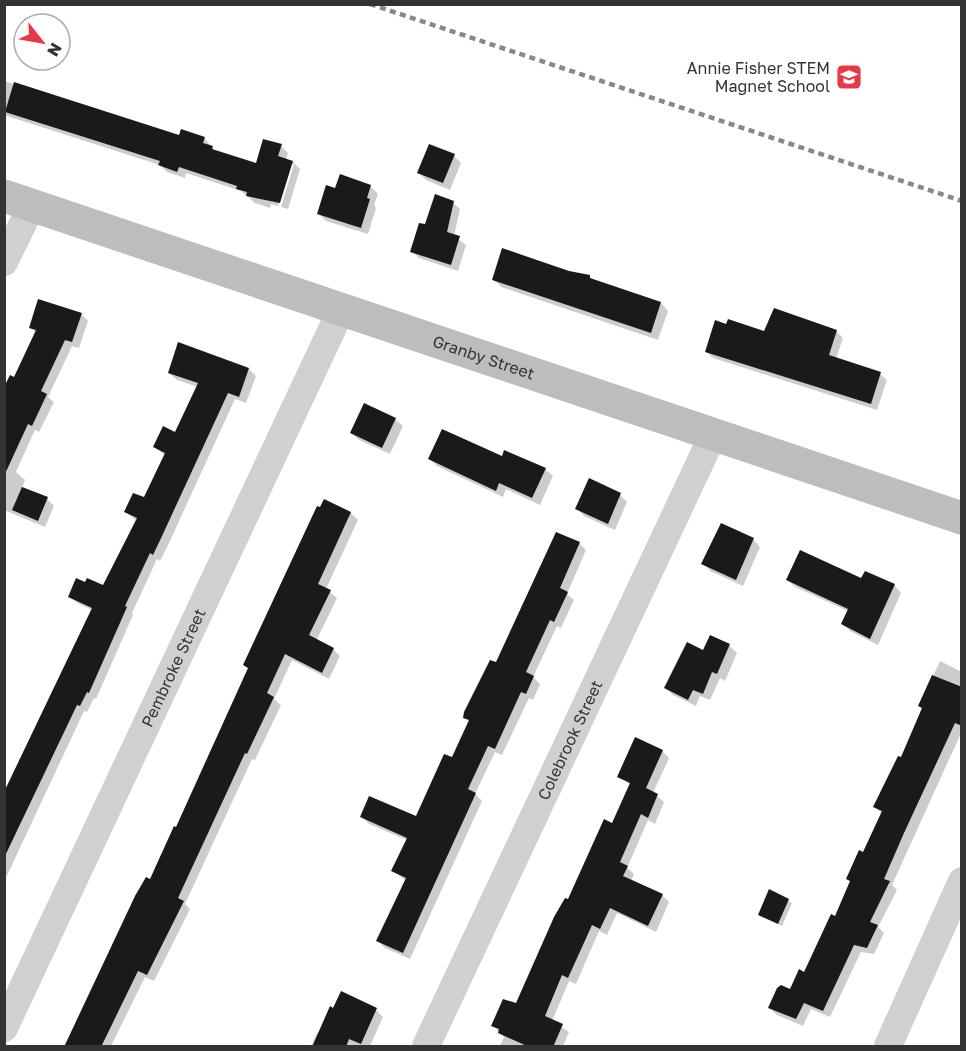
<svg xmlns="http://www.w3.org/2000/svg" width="966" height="1051" viewBox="0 0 966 1051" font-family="'Golos Text',sans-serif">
  <rect width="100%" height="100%" fill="#fff"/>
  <g fill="#0003">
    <path d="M4 81 180 137 182 131 205 139 217 153 257 165 281 146 288 153 286 160 293 162 300 169 288 209 281 207 294 164H291L278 206 271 204 270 208 255 203 241 191 186 173 185 178 167 172 160 165 4 115Z"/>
    <path d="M454 156 461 163 450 190 426 180 419 173Z"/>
    <path d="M370 186 378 194 374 205 376 208 368 234 326 221 318 213 336 190Z"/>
    <path d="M453 203 460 209 454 236 466 245 458 271 419 258 412 251 426 226Z"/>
    <path d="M568 273 590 277 593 280 661 303 668 311 658 340 501 287 494 279Z"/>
    <path d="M81 314 88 321 79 348 72 346 48 397 54 402 39 432 35 430 16 472 25 480 22 488 47 499 54 506 45 527 4 510V406L36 333 30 327Z"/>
    <path d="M836 331 843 338 836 359 880 374 887 380 877 410 713 358 706 351 765 333Z"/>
    <path d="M249 369 256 376 246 403 235 399 169 543 160 561 157 559 132 613 133 615 96 699 94 698 87 712 84 711 4 882V796L92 610 77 603 70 596 85 584 103 587 137 521 126 512 144 499 165 456 155 447 175 434 198 387 177 380 169 373Z"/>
    <path d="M395 419 403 426 390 454 359 440 352 433Z"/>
    <path d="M502 458 545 469 553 476 540 505 506 489 503 497 437 466 430 459Z"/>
    <path d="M620 495 627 502 615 530 584 516 577 508Z"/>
    <path d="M324 501 351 513 358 520 326 589 337 598 316 641 333 649 340 656 329 679 292 660 274 699 281 705 255 760 252 759 185 904 190 909 154 981 145 977 111 1046H68L177 829 249 669 245 665Z"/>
    <path d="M753 539 760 547 743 586 710 571 703 563Z"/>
    <path d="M579 543 586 550 567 594 574 600 561 628 557 626 533 677 540 684 533 700 529 698 502 755 495 752 475 794 482 801 410 959 385 948 378 941 406 881 393 870 407 840 369 824 362 817 417 818 453 759 470 722 465 717 496 664Z"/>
    <path d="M788 580H862L894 585 901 593 878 645 850 631 842 624 848 611 795 587Z"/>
    <path d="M711 637 730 646 737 653 725 681 720 678 710 700 700 696 696 706 673 695 665 688 704 652Z"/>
    <path d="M940 661 962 672V731L892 885 897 890 878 927 884 933 874 954 861 952 830 1017 811 1009 803 1026 777 1015 770 1008 791 991 805 974 836 918 882 814 875 807 901 759 923 709 920 705Z"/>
    <path d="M662 751 669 758 653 793 664 802 655 824 648 820 627 868 634 874 631 881 662 895 669 902 656 932 617 913 607 935 599 931 576 984 569 981 552 1021 569 1032 563 1046H500L504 1037 493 1026 517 1005 569 901 613 825 631 785 619 776Z"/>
    <path d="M770 891 792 903 782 926 759 914Z"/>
    <path d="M376 1010 383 1017 370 1046H311L317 1033Z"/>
  </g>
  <g fill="#1a1a1a">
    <path d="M14 82 179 135 181 129 205 137 203 143 213 146 212 149 256 163 263 139 282 144 278 156 293 161 280 203 246 196 247 192 236 189 237 186 179 167 177 172 158 165 160 161 5 112Z"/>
    <path d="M429 144 455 154 443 183 417 173Z"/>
    <path d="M340 174 371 185 367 198 370 199 361 228 317 214 326 185 335 188Z"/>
    <path d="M435 194 454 201 447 232 460 236 451 265 410 252 419 223 425 224Z"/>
    <path d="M502 248 569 271 590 275V278L661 302 651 333 492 280Z"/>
    <path d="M38 299 82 313 72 342 65 340 41 391 47 394 32 426 28 424 4 476V387L10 375 14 377 36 330 29 328Z"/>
    <path d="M774 308 837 330 829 355 881 372 871 404 705 352 715 320 726 324 728 319 764 331Z"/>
    <path d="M178 342 249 368 239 397 228 393 162 536 153 555 150 553 125 606 127 607 89 693 87 692 80 706 77 705 4 858V792L92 608 68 597 76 578 85 582 87 578 103 585 137 518 124 512 133 493 144 497 165 453 153 447 163 426 175 432 198 383 168 373Z"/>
    <path d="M364 403 396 418 382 448 350 433Z"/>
    <path d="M442 429 502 456 504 450 546 468 532 498 499 483 496 491 428 459Z"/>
    <path d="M589 478 621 493 608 524 575 509Z"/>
    <path d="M22 487 48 497 38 521 12 510Z"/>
    <path d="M324 499 351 512 318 584 331 590 309 635 334 648 322 673 285 654 267 693 274 697 247 754 245 753 178 898 184 901 147 975 138 971 101 1047H64L135 896 146 877 150 879 174 826 176 827 248 668 243 665 317 506 320 507Z"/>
    <path d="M721 523 754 538 736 580 701 564Z"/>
    <path d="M556 532 580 542 560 588 568 592 554 622 550 620 526 672 534 676 526 694 521 692 495 749 488 746 468 789 476 793 403 953 376 941 406 878 391 871 407 838 360 817 369 796 416 816 444 754 452 757 469 720 463 718 464 712 490 660 496 662Z"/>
    <path d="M800 550 861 578 865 571 895 584 870 639 841 624 848 609 786 580Z"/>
    <path d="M710 635 730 644 717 674 712 672 703 694 693 690 688 700 664 688 687 642 703 650Z"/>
    <path d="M932 675 962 687V726L955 723 904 833 884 879 890 881 870 922 878 925 867 948 854 945 823 1011 804 1003 796 1019 768 1008 777 988 781 985 790 989 799 969 804 972 831 914 835 916 850 881 846 879 859 850 863 852 882 811 873 807 898 756 901 757 922 708 918 706Z"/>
    <path d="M635 737 663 750 646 788 658 794 648 818 641 814 620 862 628 866 623 876 663 894 648 926 610 908 600 929 592 925 568 978 562 975 545 1016 563 1024 553 1047H529L498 1033 499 1029 491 1026 503 999 516 1003 554 917 565 898 568 899 604 819 612 823 630 783 617 777Z"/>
    <path d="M769 889 789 899 778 924 758 915Z"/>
    <path d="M341 991 377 1008 361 1044 349 1039 346 1047H312L330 1006 333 1008Z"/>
  </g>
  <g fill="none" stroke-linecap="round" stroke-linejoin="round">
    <g stroke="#d0d0d0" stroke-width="28">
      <path d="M4 262 32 205"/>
      <path id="s1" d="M4 1028 342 308"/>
      <path id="s2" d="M426 1046 713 435"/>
      <path d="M888 1046 962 881"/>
    </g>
    <path stroke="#bdbdbd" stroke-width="33" id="s3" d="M4 196 962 518"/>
    <path stroke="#888" stroke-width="4.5" stroke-dasharray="6 4.5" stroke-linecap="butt" d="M370 4 962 201"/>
  </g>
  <defs>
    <symbol id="school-square" viewBox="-11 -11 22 22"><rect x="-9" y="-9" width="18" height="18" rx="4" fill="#e63946" stroke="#fff"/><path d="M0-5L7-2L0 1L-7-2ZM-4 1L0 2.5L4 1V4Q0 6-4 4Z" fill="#fff"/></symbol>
  </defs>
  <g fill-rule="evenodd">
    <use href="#school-square" x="834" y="62" width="30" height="30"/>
  </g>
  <g text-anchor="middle" stroke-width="6" stroke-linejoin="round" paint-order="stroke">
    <g font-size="16" fill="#333" stroke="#fff" text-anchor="end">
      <text x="830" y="74">Annie Fisher STEM<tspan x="830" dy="18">Magnet School</tspan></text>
    </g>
    <g font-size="16" fill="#333" stroke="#fff">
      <text dy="6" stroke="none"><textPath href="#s3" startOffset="506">Granby Street</textPath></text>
      <text dy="6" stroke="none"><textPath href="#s1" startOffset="398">Pembroke Street</textPath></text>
      <text dy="6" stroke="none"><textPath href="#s2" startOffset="338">Colebrook Street</textPath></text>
    </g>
  </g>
  <rect width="966" height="1051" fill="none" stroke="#333333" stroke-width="12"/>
  <g transform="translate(42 42) rotate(121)"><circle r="28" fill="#ffffff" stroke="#adadad" stroke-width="1.5"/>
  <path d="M0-4.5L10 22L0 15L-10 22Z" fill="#e63946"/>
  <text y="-9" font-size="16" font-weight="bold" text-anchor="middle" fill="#333333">N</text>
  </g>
</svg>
